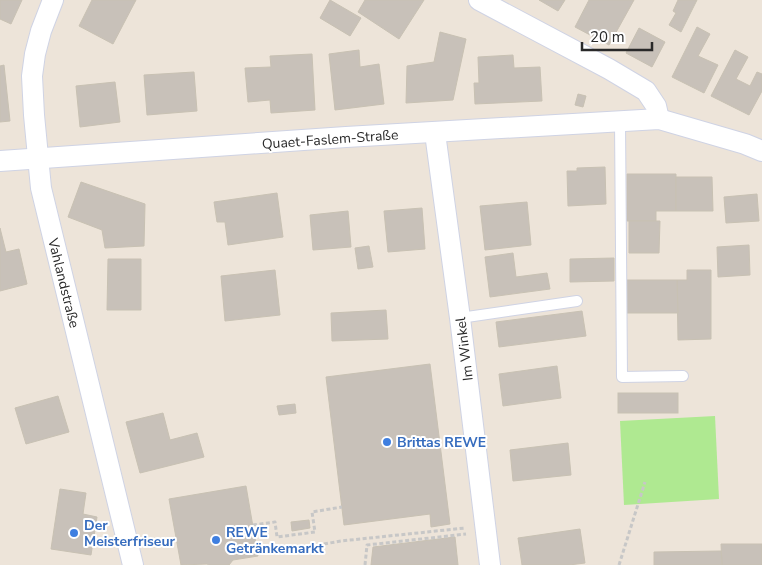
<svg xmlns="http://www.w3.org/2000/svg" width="762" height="565" viewBox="0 0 762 565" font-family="'Nunito Sans',sans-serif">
  <rect width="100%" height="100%" fill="#ede4d9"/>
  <path fill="#afe991" d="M715 416 719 499 624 505 620 421Z"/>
  <g fill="#c8c1b9" stroke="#c8c1b3">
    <path d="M0 0H22L11 24 0 19Z"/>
    <path d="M92 0H136L113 44 79 26Z"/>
    <path d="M330 0 361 18 350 36 320 18Z"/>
    <path d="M365 0H424L399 39 358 12Z"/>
    <path d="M539 0H565L558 11Z"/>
    <path d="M589 0H634L609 45 575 27Z"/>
    <path d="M678 0H697L681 32 669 25 676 13 673 11Z"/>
    <path d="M697 27 710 34 698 56 718 65 704 93 672 77Z"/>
    <path d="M639 28 665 42 652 67 626 53Z"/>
    <path d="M440 32 466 39 453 100 406 103 407 66 434 62Z"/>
    <path d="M359 50 360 67 379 64 384 104 335 110 329 54Z"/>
    <path d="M735 50 748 57 736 79 750 86 757 72 762 74V91L749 115 711 96Z"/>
    <path d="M312 54 315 110 271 113 270 100 248 102 245 68 271 67 270 56Z"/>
    <path d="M513 55 514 68 540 67 542 101 475 104 474 83H479L478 57Z"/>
    <path d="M4 65 10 121 0 122V66Z"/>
    <path d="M194 72 197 111 147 115 144 75Z"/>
    <path d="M115 82 120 122 80 127 76 86Z"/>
    <path d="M578 94 586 96 583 107 575 105Z"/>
    <path d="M605 167 606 204 568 206 567 171H577V168Z"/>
    <path d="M627 174H676V211H656V221H627Z"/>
    <path d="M676 177H712L713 211H676Z"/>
    <path d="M81 182 145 204 144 246 105 248 102 230 68 217Z"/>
    <path d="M277 193 283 237 228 245 225 222H217L214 202Z"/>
    <path d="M757 194 759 221 726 223 724 197Z"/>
    <path d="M527 202 531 245 485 250 480 206Z"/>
    <path d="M422 208 425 249 388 252 384 211Z"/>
    <path d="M348 211 351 247 313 250 310 215Z"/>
    <path d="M629 221H660L659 253H629Z"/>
    <path d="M0 228 6 252 19 249 27 284 0 291Z"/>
    <path d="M749 245 750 275 718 277 717 247Z"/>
    <path d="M369 246 373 267 358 269 355 248Z"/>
    <path d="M513 253 516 277 547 273 550 289 490 297 485 257Z"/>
    <path d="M614 258V281L570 282V259Z"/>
    <path d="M108 259H141V310H107Z"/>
    <path d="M275 270 280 315 225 321 221 276Z"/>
    <path d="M687 270H711V339L678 340 677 280H687Z"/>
    <path d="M627 280H677L678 313H627Z"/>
    <path d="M386 310 388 339 332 341 331 313Z"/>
    <path d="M582 311 586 336 499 347 496 322Z"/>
    <path d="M430 364 450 524 431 527 430 514 344 525 326 377Z"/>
    <path d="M557 366 561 398 503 406 499 374Z"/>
    <rect x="618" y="393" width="60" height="20"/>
    <path d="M58 396 69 432 26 444 15 408Z"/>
    <path d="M295 404 296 413 279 415 277 406Z"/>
    <path d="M163 413 170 440 197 433 204 457 140 473 126 422Z"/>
    <path d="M568 443 571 475 513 481 510 450Z"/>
    <path d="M246 486 258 556 233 560 229 565H209L207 564 181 565 169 499Z"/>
    <path d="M60 489 86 493 83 514 97 517 91 555 51 549Z"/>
    <path d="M309 520 310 528 292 531 291 522Z"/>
    <path d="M580 529 585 563 569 565H522L518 538Z"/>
    <path d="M455 537 458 565H371L373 547Z"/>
    <path d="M721 544H762V565H722Z"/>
    <path d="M721 551 722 565H654V552Z"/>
  </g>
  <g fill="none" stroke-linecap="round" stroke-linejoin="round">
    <defs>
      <g id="lane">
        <path d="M620 121 622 377 683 376"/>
        <path d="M460 318 577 301"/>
      </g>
      <g id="street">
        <path d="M53 0 41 31 35 54 32 76 34 115 41 188 133 565"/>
        <path d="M479 0 609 69 646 91 656 106 659 119"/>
        <path d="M435 133 460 318 490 565"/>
        <path d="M0 161 346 137 659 119 745 144 762 151"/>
      </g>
    </defs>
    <use href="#lane" stroke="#cfd3e4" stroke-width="12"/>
    <use href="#street" stroke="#cfd3e4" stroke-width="22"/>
    <g stroke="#c7c7c7" stroke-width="3" stroke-dasharray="4 2.5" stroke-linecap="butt">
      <path d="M253 525 275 522 277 537 315 532 312 512 342 507"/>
      <path d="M324 544 341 541 465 528"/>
      <path d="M365 565 367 545 466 534"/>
      <path d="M619 565 645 482"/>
    </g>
    <use href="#lane" stroke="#fff" stroke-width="10"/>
    <use href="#street" stroke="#fff" stroke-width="20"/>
  </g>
  <g fill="#3f7fe0" stroke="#fff" stroke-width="2">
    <circle cx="387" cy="442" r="5"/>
    <circle cx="74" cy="533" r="5"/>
    <circle cx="216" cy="540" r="5"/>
  </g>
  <g text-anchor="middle" stroke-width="4" stroke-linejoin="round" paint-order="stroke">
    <g font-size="14" fill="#292929" stroke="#fff">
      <text transform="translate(330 139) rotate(-4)" y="5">Quaet-Faslem-Straße</text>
      <text transform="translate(64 283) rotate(76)" y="5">Vahlandstraße</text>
      <text transform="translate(464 349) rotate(-97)" y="5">Im Winkel</text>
    </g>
    <g font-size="14" font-weight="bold" fill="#366cbe" stroke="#fff" text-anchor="start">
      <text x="397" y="447">Brittas REWE</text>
      <text x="84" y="530">Der<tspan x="84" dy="16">Meisterfriseur</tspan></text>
      <text x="226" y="537">REWE<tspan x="226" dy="16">Getränkemarkt</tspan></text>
    </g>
  </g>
  <path d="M582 42v8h70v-8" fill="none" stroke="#292929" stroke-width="2.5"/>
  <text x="590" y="42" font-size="15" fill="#292929" stroke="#ffffff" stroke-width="4" paint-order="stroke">20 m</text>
</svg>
